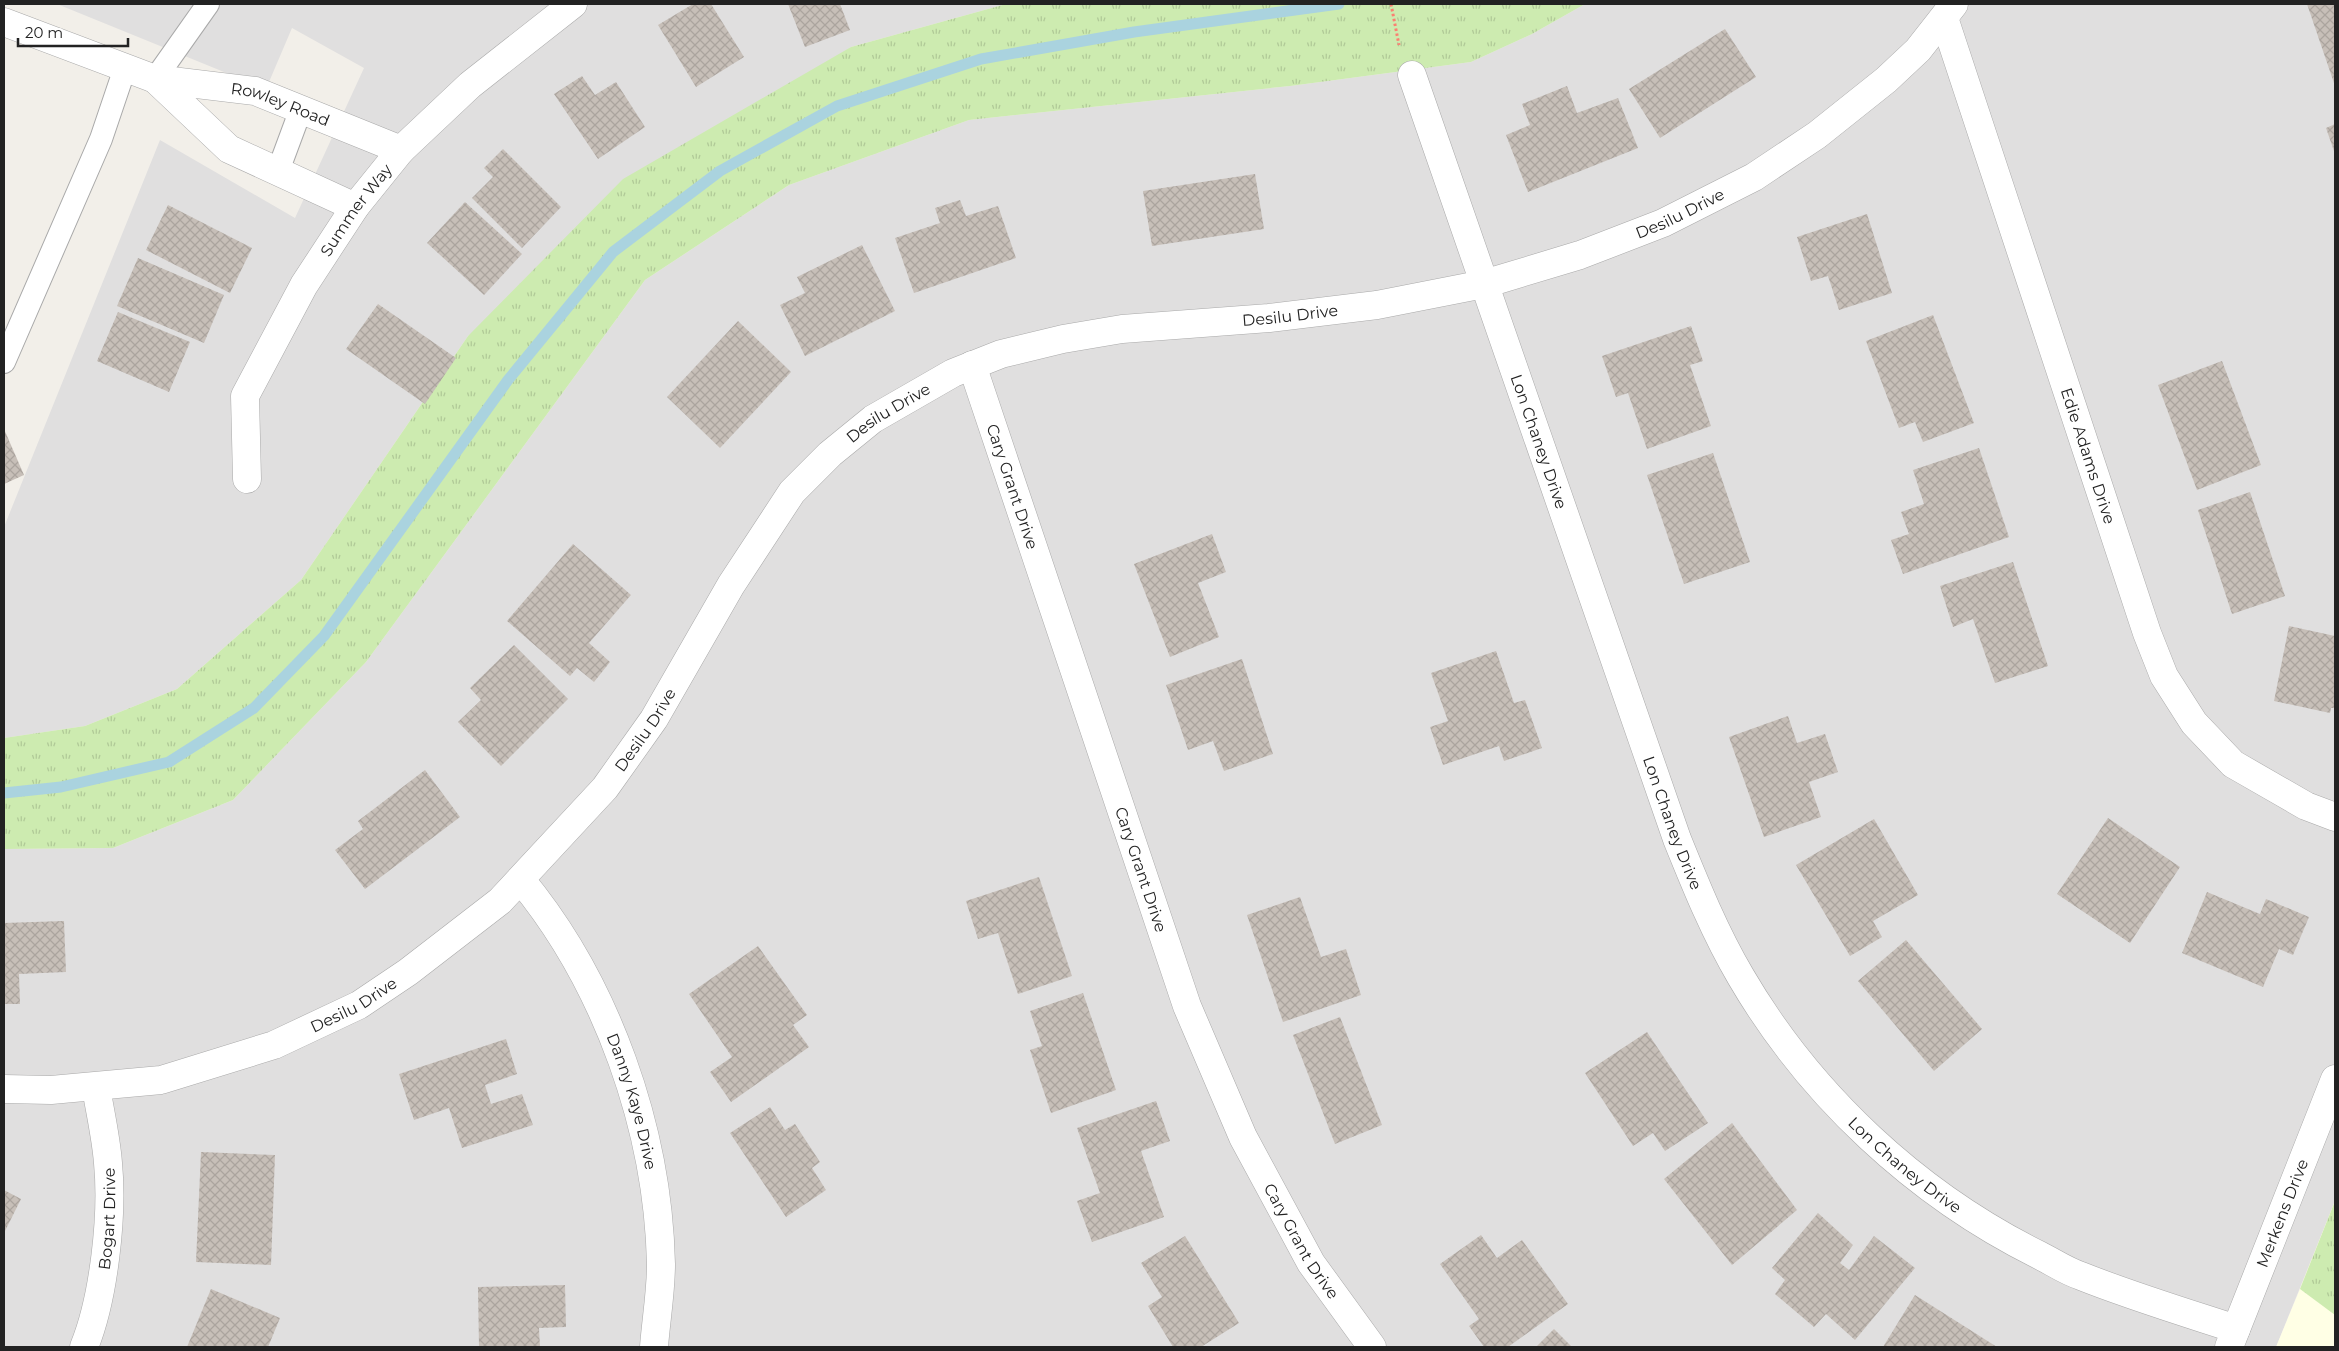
<svg xmlns="http://www.w3.org/2000/svg" width="2339" height="1351" viewBox="0 0 2339 1351" font-family="Montserrat,sans-serif">
  <defs>
    <pattern id="grass-tufts" width="24" height="20" patternUnits="userSpaceOnUse" patternTransform="scale(1.25)"><rect width="24" height="20" fill="#cdebb0"/><path d="M3 7l-1-3M5 7V3M7 7l1-3M15 17l-1-3M17 17v-4M19 17l1-3" fill="none" stroke="#b0c997"/></pattern>
    <pattern id="building-cross-hatch" width="8" height="8" patternUnits="userSpaceOnUse" patternTransform="scale(1.25)"><rect width="8" height="8" fill="#c7bfb8"/><path d="M0 0l8 8M0 8l8-8" fill="none" stroke="#aba49e"/></pattern>
  </defs>
  <rect width="100%" height="100%" fill="#f2efe9"/>
  <g fill="#e0dfdf">
    <path d="M57 4H1006L851 47 468 336 301 580 177 689 85 726 4 738V527L160 140 295 218 364 68 292 28 266 89Z"/>
    <path d="M1585 4H2335V1201L2276 1347H4V849L113 848 233 800 366 662 645 280 789 185 969 120 1290 86 1471 62 1532 34Z"/>
  </g>
  <path fill="#ffffe5" d="M2335 1201V1347H2276L2300 1289Z"/>
  <g fill="url(#grass-tufts)">
    <path d="M1006 4H1585L1532 34 1471 62 1290 86 969 120 789 185 645 280 366 662 233 800 113 848 4 849V738L85 726 177 689 301 580 468 336 623 179 851 47Z"/>
    <path d="M2335 1201V1315L2300 1289Z"/>
  </g>
  <g fill="none" stroke-linecap="round" stroke-linejoin="round">
    <path stroke="#aad3df" stroke-width="11" d="M4 793 61 787 169 762 254 708 324 636 508 380 613 252 720 171 837 106 981 59 1134 32 1339 4"/>
  </g>
  <g fill="url(#building-cross-hatch)">
    <path d="M693 4H711L744 57 696 87 658 25Z"/>
    <path d="M788 4H840L850 30 805 47Z"/>
    <path d="M2307 4H2335V86Z"/>
    <path d="M1725 29 1756 77 1660 138 1629 89Z"/>
    <path d="M582 76 595 95 616 82 645 127 598 159 554 94Z"/>
    <path d="M1567 86 1577 113 1618 98 1638 148 1528 192 1506 135 1530 125 1522 104Z"/>
    <path d="M2335 124V154L2326 128Z"/>
    <path d="M503 149 561 207 522 248 472 198 493 177 484 168Z"/>
    <path d="M1255 174 1264 229 1152 246 1143 191Z"/>
    <path d="M960 200 966 216 998 206 1016 258 914 293 895 238 940 223 935 208Z"/>
    <path d="M465 202 522 254 484 295 427 243Z"/>
    <path d="M168 205 252 248 230 293 146 250Z"/>
    <path d="M1867 214 1892 293 1839 310 1828 276 1811 281 1797 237Z"/>
    <path d="M862 245 895 311 805 356 780 305 805 293 797 277Z"/>
    <path d="M138 258 224 295 204 343 117 306Z"/>
    <path d="M378 304 456 358 425 404 346 349Z"/>
    <path d="M118 312 190 342 169 392 97 361Z"/>
    <path d="M1933 315 1974 423 1923 442 1915 422 1899 428 1866 341Z"/>
    <path d="M738 321 791 372 720 448 667 397Z"/>
    <path d="M1691 326 1703 361 1690 365 1711 426 1647 449 1628 393 1616 397 1602 356Z"/>
    <path d="M2222 361 2261 465 2197 490 2158 385Z"/>
    <path d="M4 429 24 475 4 484Z"/>
    <path d="M1979 448 2009 537 1903 574 1891 540 1909 534 1901 512 1924 504 1913 470Z"/>
    <path d="M1713 453 1750 562 1684 584 1647 475Z"/>
    <path d="M2250 492 2285 596 2232 614 2198 510Z"/>
    <path d="M1212 534 1226 572 1198 583 1219 637 1170 657 1134 564Z"/>
    <path d="M573 544 631 595 589 643 610 662 594 682 577 668 570 676 507 621Z"/>
    <path d="M2013 562 2048 666 1995 683 1973 619 1953 627 1940 586Z"/>
    <path d="M2289 626 2335 636V708H2331L2330 713 2274 701Z"/>
    <path d="M514 645 568 699 501 766 458 722 481 700 470 688Z"/>
    <path d="M1496 651 1514 703 1525 700 1542 748 1504 761 1499 746 1443 765 1430 727 1448 721 1431 673Z"/>
    <path d="M1242 659 1273 754 1224 771 1213 741 1188 750 1166 685Z"/>
    <path d="M1788 716 1797 743 1825 734 1838 772 1809 782 1821 817 1764 837 1729 737Z"/>
    <path d="M425 770 460 817 365 889 335 850 363 829 358 821Z"/>
    <path d="M2108 818 2180 867 2130 943 2057 894Z"/>
    <path d="M1874 819 1918 895 1873 921 1882 937 1850 956 1796 865Z"/>
    <path d="M1039 877 1072 976 1018 994 998 933 978 939 966 901Z"/>
    <path d="M2207 892 2260 914 2266 899 2309 917 2293 955 2279 949 2263 987 2182 953Z"/>
    <path d="M1300 897 1321 957 1346 949 1361 995 1283 1022 1247 915Z"/>
    <path d="M64 921 66 972 19 974 20 1004H4V923Z"/>
    <path d="M1906 940 1982 1029 1934 1071 1858 981Z"/>
    <path d="M758 946 807 1015 793 1025 809 1047 731 1102 710 1072 732 1057 689 994Z"/>
    <path d="M1083 993 1116 1090 1051 1113 1030 1050 1042 1046 1030 1011Z"/>
    <path d="M1340 1017 1382 1125 1335 1144 1293 1035Z"/>
    <path d="M1647 1032 1708 1123 1665 1151 1653 1133 1633 1146 1585 1073Z"/>
    <path d="M506 1039 517 1074 485 1085 491 1104 522 1094 533 1125 462 1148 449 1108 414 1120 399 1074Z"/>
    <path d="M1156 1101 1170 1141 1141 1151 1164 1217 1092 1242 1077 1201 1100 1193 1077 1128Z"/>
    <path d="M770 1107 785 1130 795 1124 820 1162 812 1168 826 1190 786 1217 730 1133Z"/>
    <path d="M1732 1123 1797 1210 1732 1265 1664 1179Z"/>
    <path d="M201 1152 275 1155 271 1265 196 1262Z"/>
    <path d="M4 1190 21 1199 4 1233Z"/>
    <path d="M1818 1213 1853 1245 1840 1263 1849 1270 1874 1236 1915 1268 1855 1340 1826 1314 1814 1327 1775 1294 1785 1280 1772 1268Z"/>
    <path d="M1481 1235 1497 1258 1522 1240 1568 1304 1508 1347H1484L1469 1326 1479 1319 1440 1264Z"/>
    <path d="M1185 1236 1239 1323 1201 1347H1173L1148 1306 1162 1297 1141 1263Z"/>
    <path d="M565 1285 566 1327 539 1328 540 1347H479L478 1287Z"/>
    <path d="M211 1289 280 1318 268 1347H187Z"/>
    <path d="M1915 1295 1997 1347H1883Z"/>
    <path d="M1554 1329 1572 1347H1536Z"/>
  </g>
  <g fill="none" stroke-linecap="round" stroke-linejoin="round">
    <defs>
      <g id="lane">
        <path d="M155 79 208 4"/>
        <path d="M278 171 301 109"/>
        <path d="M4 362 101 139 125 68"/>
      </g>
      <g id="street">
        <path id="s1" d="M1944 18 2147 633 2164 676 2194 723 2233 764 2306 806 2335 817"/>
        <path id="s2" d="M4 22 155 79 255 91 401 150"/>
        <path id="s3" d="M1412 75 1677 839C1696 886 1715 933 1741 977 1810 1095 1916 1194 2039 1255 2053 1262 2066 1271 2081 1276 2131 1296 2184 1312 2236 1329"/>
        <path d="M155 79 229 149 355 207"/>
        <path id="s4" d="M972 365 1187 1006 1243 1137 1311 1263 1372 1347"/>
        <path id="s5" d="M247 479 245 396 304 285 355 207 401 150 470 85 573 4"/>
        <path id="s6" d="M521 880C607 984 658 1129 661 1264 661 1292 656 1320 654 1347"/>
        <path id="s7" d="M4 1089 51 1090 161 1080 274 1045 359 1005 408 972 500 901 605 788 654 719 731 585 792 492 830 454 873 419 953 373 1001 354 1063 339 1122 329 1269 318 1377 305 1484 284 1580 255 1663 223 1754 177 1817 135 1886 80 1918 50 1954 4"/>
        <path id="s8" d="M84 1347C104 1298 113 1215 108 1163 106 1137 100 1112 96 1087"/>
        <path id="s9" d="M2229 1347 2335 1079"/>
      </g>
    </defs>
    <use href="#lane" stroke="#a9a9a9" stroke-width="24"/>
    <use href="#street" stroke="#a9a9a9" stroke-width="29"/>
    <path stroke="#fa8072" stroke-width="3" stroke-dasharray="2.5 2.5" stroke-linecap="butt" d="M1391 4 1399 45"/>
    <use href="#lane" stroke="#fff" stroke-width="22"/>
    <use href="#street" stroke="#fff" stroke-width="28"/>
  </g>
  <g text-anchor="middle" stroke-width="4.5" stroke-linejoin="round" paint-order="stroke">
    <g font-size="16" fill="#222" stroke="#fff">
      <text dy="6" stroke="none"><textPath href="#s2" startOffset="290">Rowley Road</textPath></text>
      <text dy="6" stroke="none"><textPath href="#s5" startOffset="300">Summer Way</textPath></text>
      <text dy="6" stroke="none"><textPath href="#s7" startOffset="2000">Desilu Drive</textPath></text>
      <text dy="6" stroke="none"><textPath href="#s7" startOffset="1595">Desilu Drive</textPath></text>
      <text dy="6" stroke="none"><textPath href="#s7" startOffset="1175">Desilu Drive</textPath></text>
      <text dy="6" stroke="none"><textPath href="#s3" startOffset="388">Lon Chaney Drive</textPath></text>
      <text dy="6" stroke="none"><textPath href="#s1" startOffset="461">Edie Adams Drive</textPath></text>
      <text dy="6" stroke="none"><textPath href="#s4" startOffset="128">Cary Grant Drive</textPath></text>
      <text dy="6" stroke="none"><textPath href="#s7" startOffset="770">Desilu Drive</textPath></text>
      <text dy="6" stroke="none"><textPath href="#s3" startOffset="792">Lon Chaney Drive</textPath></text>
      <text dy="6" stroke="none"><textPath href="#s4" startOffset="532">Cary Grant Drive</textPath></text>
      <text dy="6" stroke="none"><textPath href="#s7" startOffset="365">Desilu Drive</textPath></text>
      <text dy="6" stroke="none"><textPath href="#s6" startOffset="250">Danny Kaye Drive</textPath></text>
      <text dy="6" stroke="none"><textPath href="#s3" startOffset="1212">Lon Chaney Drive</textPath></text>
      <text dy="6" stroke="none"><textPath href="#s9" startOffset="144">Merkens Drive</textPath></text>
      <text dy="6" stroke="none"><textPath href="#s8" startOffset="131">Bogart Drive</textPath></text>
      <text dy="6" stroke="none"><textPath href="#s4" startOffset="938">Cary Grant Drive</textPath></text>
    </g>
  </g>
  <rect width="2339" height="1351" fill="none" stroke="#222222" stroke-width="10"/>
  <path d="M18 38v8h110v-8" fill="none" stroke="#222222" stroke-width="2.5"/>
  <text x="25" y="38" font-size="15" fill="#222222" stroke="#ffffff" stroke-width="4" paint-order="stroke">20 m</text>
</svg>
